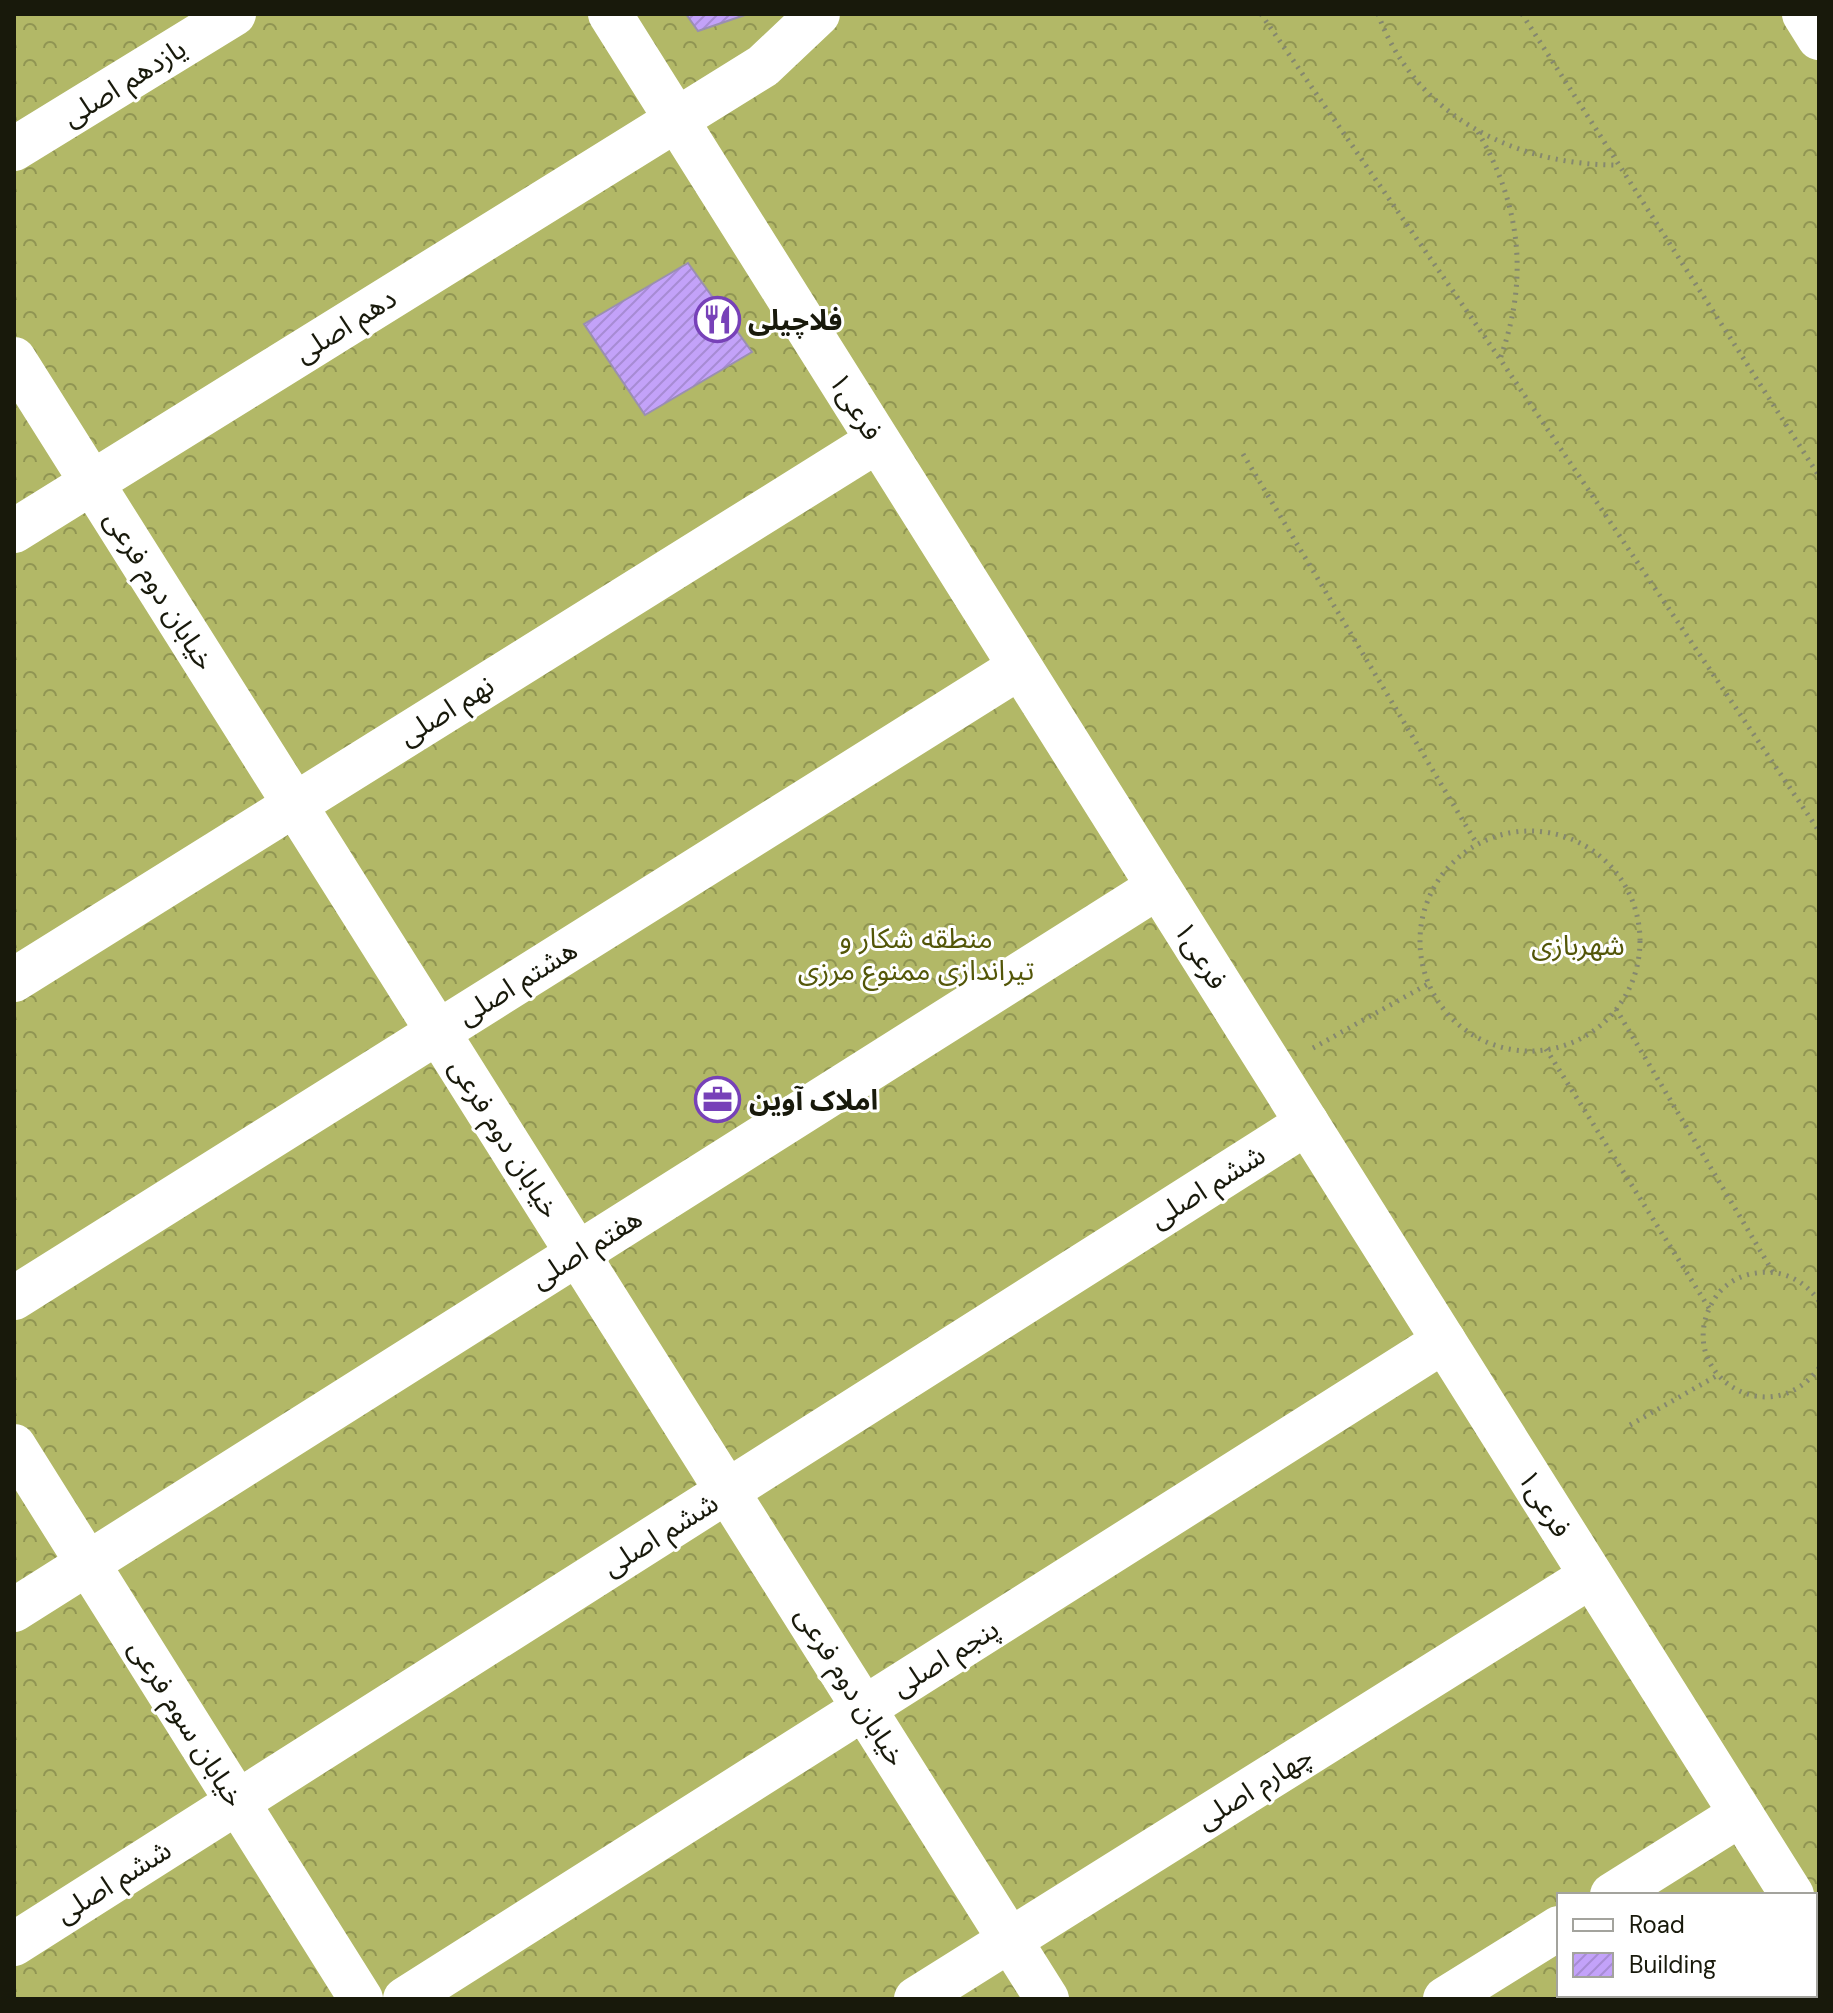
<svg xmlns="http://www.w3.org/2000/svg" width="1833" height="2013" viewBox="0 0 1833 2013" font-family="'DM Sans','Noto Sans Arabic',sans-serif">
  <defs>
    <pattern id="forest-crowns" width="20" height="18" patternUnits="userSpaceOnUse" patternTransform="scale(2)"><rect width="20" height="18" fill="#b2b867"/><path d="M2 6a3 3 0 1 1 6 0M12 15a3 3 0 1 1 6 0" fill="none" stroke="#909553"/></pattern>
    <pattern id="building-hatch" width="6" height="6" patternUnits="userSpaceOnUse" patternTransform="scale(2)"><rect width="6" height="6" fill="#c3a2f9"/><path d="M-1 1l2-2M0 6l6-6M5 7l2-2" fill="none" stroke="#a78bd4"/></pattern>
  </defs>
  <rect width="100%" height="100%" fill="#e3e7c2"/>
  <path fill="url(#forest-crowns)" fill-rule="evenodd" d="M14 14H1819V1999H14ZM1559 1895H1815V1995H1559Z"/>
  <g fill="url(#building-hatch)" stroke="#9a8fb0" stroke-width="2">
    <path d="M686 14H748L698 31Z"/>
    <path d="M688 263 752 352 645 415 584 324Z"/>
  </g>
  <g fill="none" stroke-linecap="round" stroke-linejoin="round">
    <g stroke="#85886e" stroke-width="5" stroke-dasharray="2 6" stroke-linecap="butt">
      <path d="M1261 14 1500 359 1819 831"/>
      <path d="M1378 14C1415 116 1516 166 1619 165"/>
      <path d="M1522 14 1819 476"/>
      <path d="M1478 132C1521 206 1529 279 1500 359"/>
      <path d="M1243 454 1477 844"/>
      <circle cx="1530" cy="941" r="110"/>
      <path d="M1616 1009 1773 1272"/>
      <path d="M1313 1048 1428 984"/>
      <path d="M1546 1049 1709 1308"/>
      <path d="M1819 1301C1804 1280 1782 1269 1756 1273 1740 1275 1724 1284 1715 1298 1669 1370 1768 1437 1819 1368"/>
      <path d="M1630 1425 1718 1375"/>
    </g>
    <g stroke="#fff" stroke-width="44">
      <path d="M14 149 234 14"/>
      <path d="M14 359 1047 1999"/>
      <path d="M14 980 877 441"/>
      <path d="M14 1298 1020 667"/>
      <path d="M14 1446 361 1999"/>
      <path d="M14 1610 1158 887"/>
      <path d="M1612 1895 1741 1814"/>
      <path d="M14 1944 1307 1123"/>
      <path d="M405 1999 1444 1341"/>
      <path d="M916 1999 1591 1576"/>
      <path d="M1445 1999 1559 1928"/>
    </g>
    <g stroke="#fff" stroke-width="44">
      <path d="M610 14 1792 1895"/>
      <path d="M1804 14 1819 38"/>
      <path d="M14 531 763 66 818 14"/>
      <path d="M1815 1931 1819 1938"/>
    </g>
  </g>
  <defs>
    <symbol id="restaurant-ring" viewBox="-11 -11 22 22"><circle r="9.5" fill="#fff" stroke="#7741b8" stroke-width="1.5"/><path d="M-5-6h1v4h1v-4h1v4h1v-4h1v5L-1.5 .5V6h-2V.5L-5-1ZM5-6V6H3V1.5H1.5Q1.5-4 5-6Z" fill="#7741b8"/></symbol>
    <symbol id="office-ring" viewBox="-11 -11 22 22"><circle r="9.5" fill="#fff" stroke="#7741b8" stroke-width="1.5"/><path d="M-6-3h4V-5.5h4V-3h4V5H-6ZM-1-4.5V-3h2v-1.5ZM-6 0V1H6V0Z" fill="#7741b8"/></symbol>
  </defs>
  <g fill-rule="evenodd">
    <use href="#restaurant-ring" x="692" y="294" width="51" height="51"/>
    <use href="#office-ring" x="692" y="1074" width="51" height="51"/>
  </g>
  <g text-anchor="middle" stroke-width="6" stroke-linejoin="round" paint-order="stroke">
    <g font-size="28" fill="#18190b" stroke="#fff">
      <text transform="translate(124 82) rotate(-32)" y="10">یازدهم اصلی</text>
      <text transform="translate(345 325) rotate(-32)" y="10">دهم اصلی</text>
      <text transform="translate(856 406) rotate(58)" y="10">فرعی۱</text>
      <text transform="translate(160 590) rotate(58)" y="10">خیابان دوم فرعی</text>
      <text transform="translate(446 710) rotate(-32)" y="10">نهم اصلی</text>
      <text transform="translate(1201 955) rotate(58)" y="10">فرعی۱</text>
      <text transform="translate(517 982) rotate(-32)" y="10">هشتم اصلی</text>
      <text transform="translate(505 1138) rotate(58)" y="10">خیابان دوم فرعی</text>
      <text transform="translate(1207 1186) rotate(-32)" y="10">ششم اصلی</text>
      <text transform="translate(586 1248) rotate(-32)" y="10">هفتم اصلی</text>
      <text transform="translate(1545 1503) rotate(58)" y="10">فرعی۱</text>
      <text transform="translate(660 1534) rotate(-32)" y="10">ششم اصلی</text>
      <text transform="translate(945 1657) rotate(-32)" y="10">پنجم اصلی</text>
      <text transform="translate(851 1686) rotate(58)" y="10">خیابان دوم فرعی</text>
      <text transform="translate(187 1723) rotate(58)" y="10">خیابان سوم فرعی</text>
      <text transform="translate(1254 1787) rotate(-32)" y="10">چهارم اصلی</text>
      <text transform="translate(113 1881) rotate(-32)" y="10">ششم اصلی</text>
    </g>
    <g font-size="28" font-weight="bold" fill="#18190b" stroke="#fff" text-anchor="start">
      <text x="748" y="330">فلاچیلی</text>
      <text x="749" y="1110">املاک آوین</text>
    </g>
    <g font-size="28" fill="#535608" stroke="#fff">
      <text x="916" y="948">منطقه شکار و<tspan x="916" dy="32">تیراندازی ممنوع مرزی</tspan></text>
      <text x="1578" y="955">شهربازی</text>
    </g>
  </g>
  <rect width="1833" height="2013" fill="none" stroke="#18190b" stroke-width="32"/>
  <rect x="1557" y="1893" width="260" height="104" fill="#ffffff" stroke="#a3a39d" stroke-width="2"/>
  <rect x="1573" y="1919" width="40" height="12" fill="#ffffff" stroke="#a3a39d" stroke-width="2"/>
  <text x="1629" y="1933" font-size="24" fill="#18190b">Road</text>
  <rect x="1573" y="1953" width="40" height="24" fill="url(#building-hatch)" stroke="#a3a39d" stroke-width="2"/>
  <text x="1629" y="1973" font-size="24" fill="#18190b">Building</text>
</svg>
